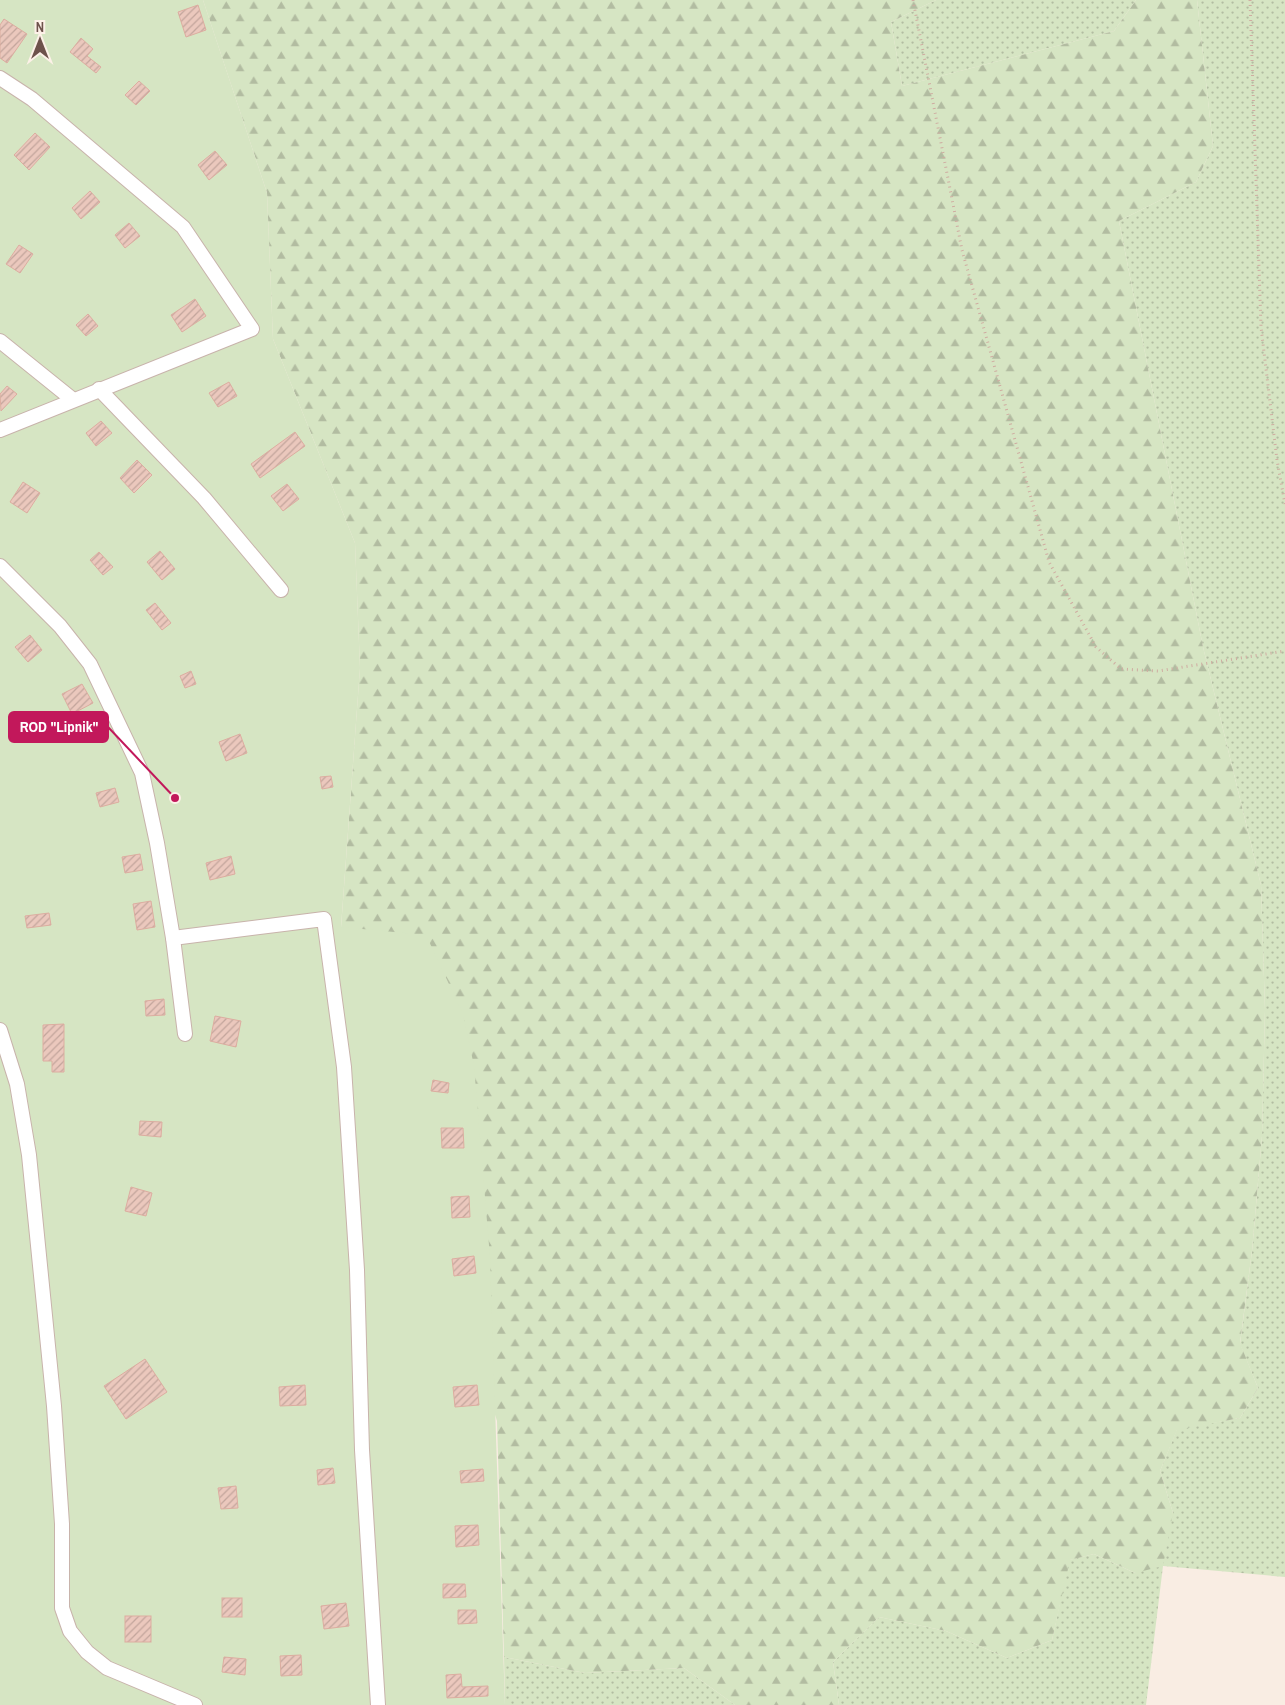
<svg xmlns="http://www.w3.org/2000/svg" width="1285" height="1705" viewBox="0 0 1285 1705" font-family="'Archivo Narrow',sans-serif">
  <defs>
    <pattern id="grass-dots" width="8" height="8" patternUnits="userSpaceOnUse" patternTransform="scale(1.25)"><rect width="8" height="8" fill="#d6e5c3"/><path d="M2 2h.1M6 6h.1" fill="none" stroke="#b2bca1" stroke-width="1.8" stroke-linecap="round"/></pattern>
    <pattern id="forest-firs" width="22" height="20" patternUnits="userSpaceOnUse" patternTransform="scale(1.25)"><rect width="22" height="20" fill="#d6e5c3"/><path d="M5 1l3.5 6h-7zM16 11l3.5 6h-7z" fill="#b2bca1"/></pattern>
    <pattern id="building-hatch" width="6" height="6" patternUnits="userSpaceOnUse" patternTransform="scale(1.25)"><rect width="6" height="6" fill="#ebc8bd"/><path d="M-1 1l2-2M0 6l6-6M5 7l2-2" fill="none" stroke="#c3a59c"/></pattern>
  </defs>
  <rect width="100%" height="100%" fill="#f9ede3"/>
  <g fill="url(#grass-dots)">
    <path d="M936 0H1136L1114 31 902 86 891 22Z"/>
    <path d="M1197 0H1285V1577L1163 1566 1146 1705H839L833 1662 879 1617 946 1631 1007 1658 1052 1640 1069 1560 1094 1554 1135 1573 1173 1513 1160 1471 1177 1429 1240 1418 1258 1388 1240 1344 1252 1251 1262 1136 1265 1010 1261 885 1203 647 1119 221 1196 182 1213 146Z"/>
    <path d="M504 1657 585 1673 684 1668 735 1705H505Z"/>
  </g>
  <path fill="url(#forest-firs)" d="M203 0H936L891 22 902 86 1114 31 1136 0H1197L1213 146 1196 182 1119 221 1203 647 1261 885 1265 1010 1262 1136 1252 1251 1240 1343 1258 1388 1240 1418 1177 1430 1160 1471 1173 1513 1163 1566 1135 1573 1094 1554 1070 1560 1052 1640 1007 1658 946 1631 879 1617 833 1662 839 1705H735L684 1668 585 1673 504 1657 497 1421 341 928 360 668 355 543 273 339 267 193Z"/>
  <path fill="#d6e5c3" d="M0 0H203L267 193 273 339 355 543 360 668 341 927 426 935 463 1014 474 1066 490 1257 505 1705H0Z"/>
  <g fill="url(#building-hatch)" stroke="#dcada0">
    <path d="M198 5 206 30 186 37 178 12Z"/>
    <path d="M4 19 27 34 7 63 0 58V25Z"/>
    <path d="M81 38 93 49 87 56 101 67 96 73 70 52Z"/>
    <path d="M139 81 150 91 136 105 125 95Z"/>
    <path d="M35 133 50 147 29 170 14 155Z"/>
    <path d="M215 151 227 165 209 180 198 165Z"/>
    <path d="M90 191 100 202 81 219 72 208Z"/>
    <path d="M129 223 140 236 125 248 115 235Z"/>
    <path d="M19 245 33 254 20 273 6 264Z"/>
    <path d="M195 299 206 316 182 332 171 315Z"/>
    <path d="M88 314 98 326 86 336 76 325Z"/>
    <path d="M229 382 237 396 218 407 209 393Z"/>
    <path d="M7 386 17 394 1 411 0 394Z"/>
    <path d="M101 421 112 433 96 446 86 433Z"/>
    <path d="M295 432 305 446 260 478 251 464Z"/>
    <path d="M137 460 152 475 134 493 120 478Z"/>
    <path d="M23 482 40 493 27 513 10 502Z"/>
    <path d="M287 484 299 499 283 511 271 496Z"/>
    <path d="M160 551 175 569 162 580 147 562Z"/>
    <path d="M99 552 113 567 103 575 90 560Z"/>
    <path d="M155 603 171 623 162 630 146 610Z"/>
    <path d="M30 635 42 650 28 662 15 647Z"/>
    <path d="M191 671 196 684 185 688 180 676Z"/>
    <path d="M82 684 93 703 72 714 62 694Z"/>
    <path d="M240 734 247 753 226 761 219 742Z"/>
    <path d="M331 776 333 787 322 789 320 777Z"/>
    <path d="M115 788 119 802 100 807 96 793Z"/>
    <path d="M140 854 143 870 125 873 122 857Z"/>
    <path d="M231 856 235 874 210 880 206 863Z"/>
    <path d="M151 901 155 927 137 930 133 904Z"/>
    <path d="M49 913 51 925 27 928 25 916Z"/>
    <path d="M164 999 165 1015 146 1016 145 1001Z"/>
    <path d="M215 1016 241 1021 236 1047 210 1041Z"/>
    <path d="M64 1024V1072H52V1061H43V1025Z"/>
    <path d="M433 1080 449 1083 448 1093 431 1091Z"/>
    <path d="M140 1121 162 1122 161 1137 139 1135Z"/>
    <path d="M441 1128H463L464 1148H442Z"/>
    <path d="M131 1187 152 1193 146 1216 125 1211Z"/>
    <path d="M469 1196 470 1217 452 1218 451 1197Z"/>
    <path d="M474 1256 476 1273 454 1276 452 1259Z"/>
    <path d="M145 1359 167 1392 126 1419 104 1386Z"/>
    <path d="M305 1385 306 1405 280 1406 279 1387Z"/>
    <path d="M477 1385 479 1405 455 1407 453 1387Z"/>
    <path d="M333 1468 335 1483 318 1485 317 1470Z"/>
    <path d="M483 1469 484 1481 461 1483 460 1471Z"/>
    <path d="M236 1486 238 1508 221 1509 218 1488Z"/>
    <path d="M478 1525 479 1545 456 1547 455 1526Z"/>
    <path d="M443 1584H465L466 1597 443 1598Z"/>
    <rect x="222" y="1598" width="20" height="19"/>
    <path d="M346 1603 349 1626 324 1629 321 1606Z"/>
    <path d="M458 1610H476L477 1623 458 1624Z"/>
    <rect x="125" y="1616" width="26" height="26"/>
    <path d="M301 1655 302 1675 281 1676 280 1656Z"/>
    <path d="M224 1657 246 1659 245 1675 222 1672Z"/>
    <path d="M461 1674 462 1687 488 1686V1696L447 1698 446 1675Z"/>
  </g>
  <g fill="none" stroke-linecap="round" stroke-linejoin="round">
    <defs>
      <g id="service">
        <path d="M0 78 32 99 183 227 252 329 0 430"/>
        <path d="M0 341 72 399"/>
        <path d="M99 389 204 498 281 590"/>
        <path d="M0 566 60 626 90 664 142 773 157 843 173 938 185 1034"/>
        <path d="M173 938 324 919 344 1067 357 1270 362 1450 378 1705"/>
        <path d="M0 1030 17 1084 29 1155 54 1406 62 1524V1608L70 1631 87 1652 107 1668 195 1705"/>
      </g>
    </defs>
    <use href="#service" stroke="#c8b3ab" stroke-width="16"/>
    <g stroke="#cfaca1" stroke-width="3" stroke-dasharray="1 4" stroke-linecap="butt">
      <path d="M913 0 962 250 1049 562 1096 647 1121 669 1158 671 1285 651"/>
      <path d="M1250 0 1261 327 1277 460 1285 504"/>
    </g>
    <use href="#service" stroke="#fff" stroke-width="14"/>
  </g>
  <path fill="none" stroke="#c2185b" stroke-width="2" d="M175 798L108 727"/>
  <circle fill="#c2185b" stroke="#fdf1e8" stroke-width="2" cx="175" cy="798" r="5"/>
  <rect fill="#c2185b" stroke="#c2185b" stroke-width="2" x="9" y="712" width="99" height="30" rx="5"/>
  <g font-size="15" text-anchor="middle" font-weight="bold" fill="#fff">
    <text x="59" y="732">ROD "Lipnik"</text>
  </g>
  <g transform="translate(40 40)" stroke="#fdf1e8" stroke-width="4" paint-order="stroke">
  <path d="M0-4L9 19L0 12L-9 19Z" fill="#6e524c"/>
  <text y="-8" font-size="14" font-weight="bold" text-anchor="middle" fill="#6e524c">N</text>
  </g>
</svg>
